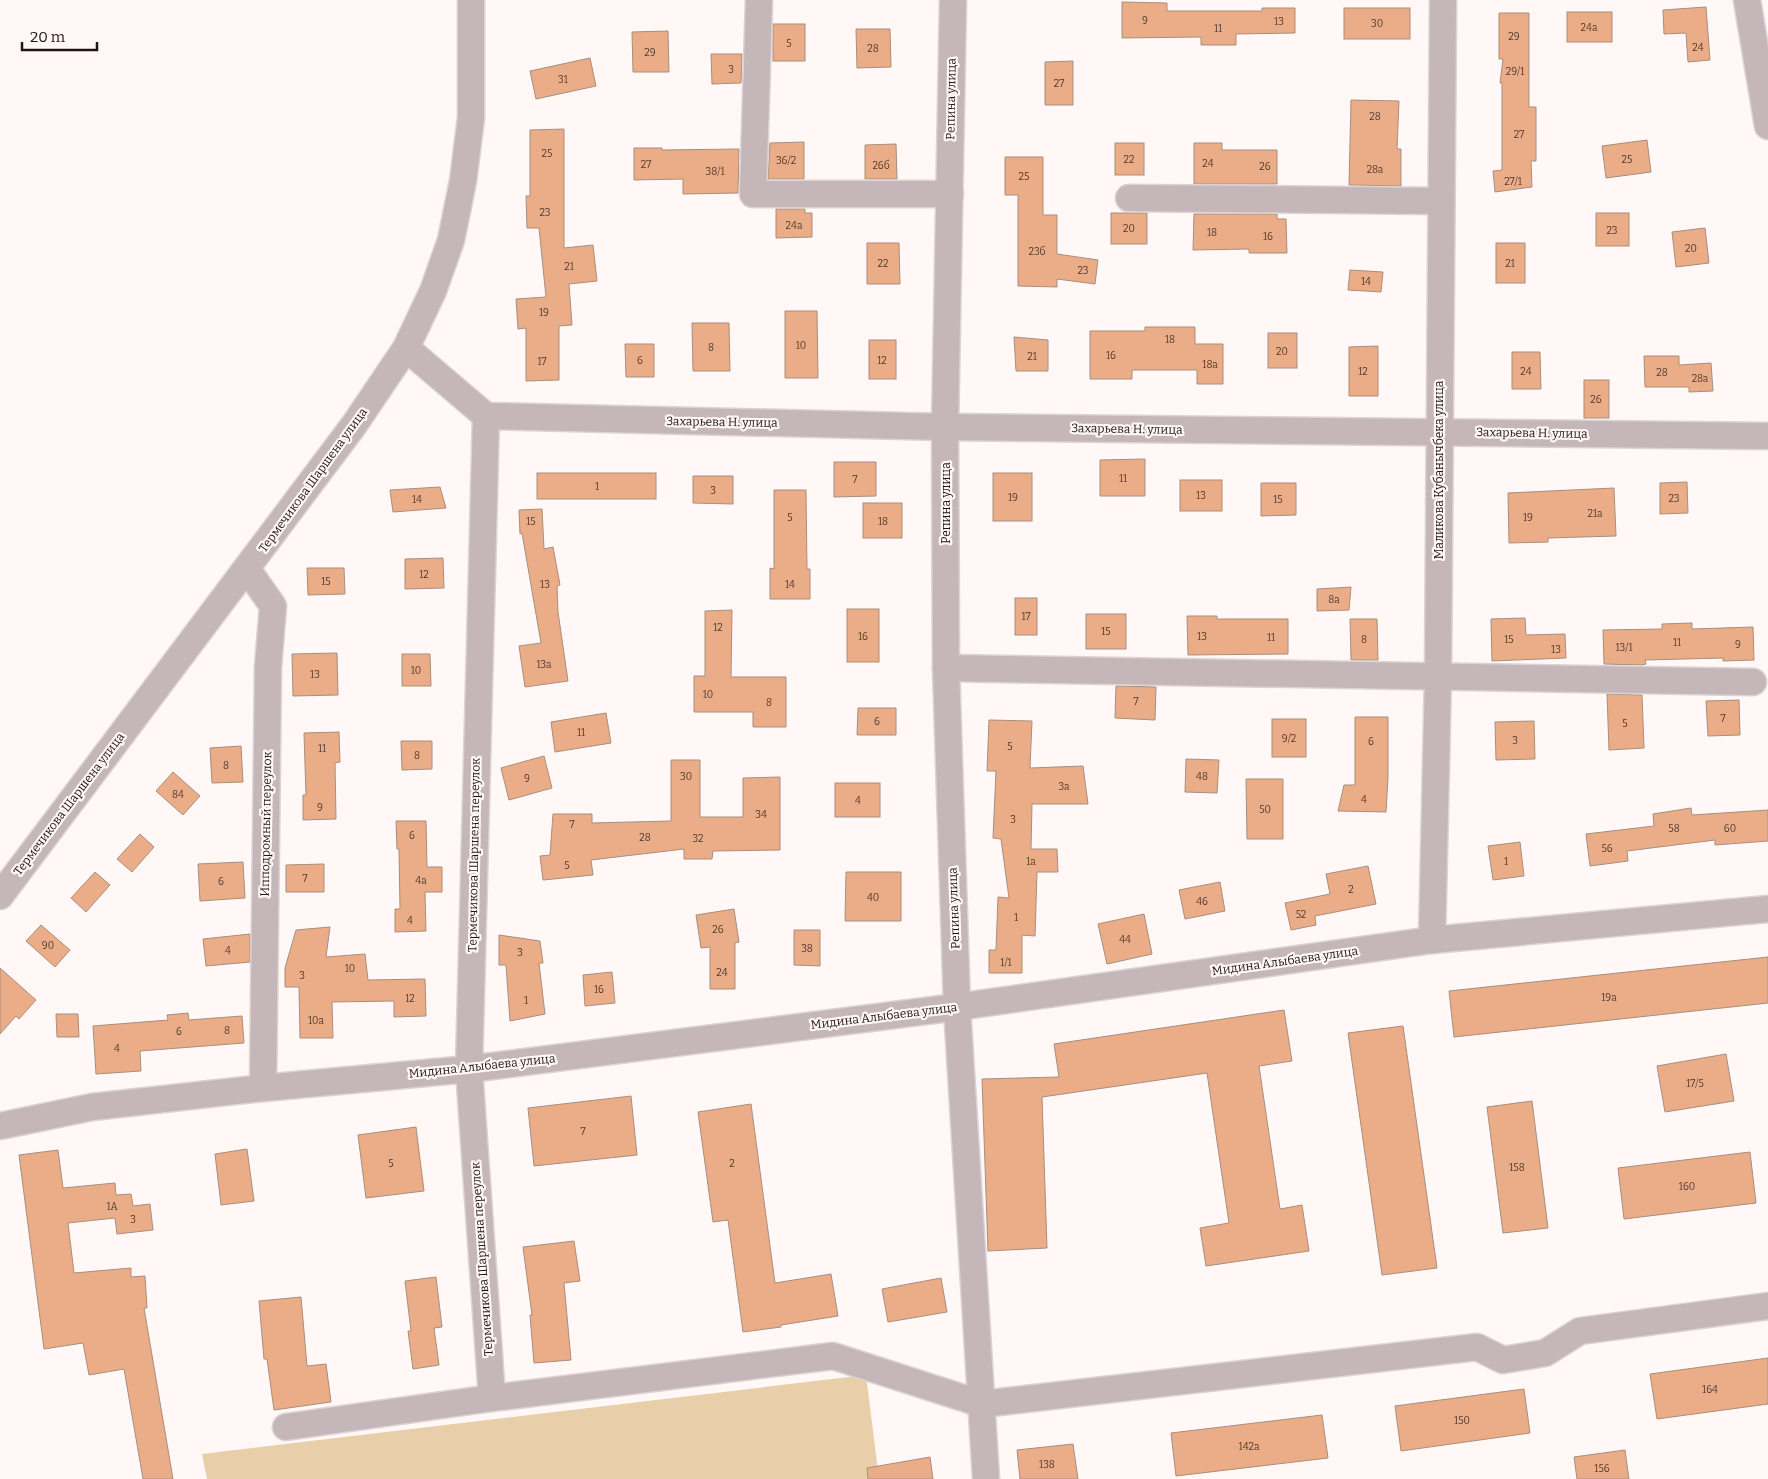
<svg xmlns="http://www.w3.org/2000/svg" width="1768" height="1479" viewBox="0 0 1768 1479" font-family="Bitter,serif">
  <rect width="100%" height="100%" fill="#fff8f6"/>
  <path fill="#e8cfaa" d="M866 1375 879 1479H207L202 1454Z"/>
  <g fill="#eaad87" stroke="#a88e7d">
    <path d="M1122 2 1167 3V11H1262V8H1295V33L1236 34V45H1201V37L1122 38Z"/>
    <path d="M1706 7 1710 60 1688 62 1686 33 1664 34 1663 10Z"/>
    <rect x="1344" y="8" width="66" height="31"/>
    <rect x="1567" y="12" width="45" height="30"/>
    <path d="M1499 13H1529V107H1536V161H1531L1532 187 1495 192 1493 171 1502 170V83H1500L1503 59H1499Z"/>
    <rect x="773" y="24" width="32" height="37"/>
    <path d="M856 29H890L891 67 857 68Z"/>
    <path d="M668 31 669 72H633L632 32Z"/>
    <path d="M711 54H742L741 83 712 84Z"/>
    <path d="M590 58 596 86 536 99 530 71Z"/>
    <path d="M1073 61V105H1045V62Z"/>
    <path d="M1351 100 1399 101 1397 149H1401V186L1349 185Z"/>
    <path d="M564 129V248L593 245 597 281 569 284 572 325 559 326V380L526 381V328L518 329 516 299 546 297 539 228H527L526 196H530V130Z"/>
    <path d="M1647 140 1651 172 1606 178 1602 146Z"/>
    <path d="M804 142V179H768L770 143Z"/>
    <rect x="1115" y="143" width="29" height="32"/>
    <path d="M1194 143H1222V150H1277V184H1194Z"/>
    <path d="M896 144 897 179H865V145Z"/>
    <path d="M634 148H662V150L739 149 738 193 683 194V179L634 180Z"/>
    <path d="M1005 157H1043V215H1057V254L1098 260 1095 284 1057 279V287L1018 286V195H1005Z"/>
    <path d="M776 209H805V213H812V237L776 238Z"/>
    <rect x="1111" y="213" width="36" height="31"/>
    <rect x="1596" y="213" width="33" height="33"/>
    <path d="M1194 214H1277V219H1286L1287 253H1249V249L1193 250Z"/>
    <path d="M1705 228 1709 263 1676 267 1672 232Z"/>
    <path d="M867 243H899L900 284H867Z"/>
    <rect x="1496" y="243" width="29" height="40"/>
    <path d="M1350 270 1383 272 1381 292 1348 290Z"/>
    <path d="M785 311H817L818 378H785Z"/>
    <path d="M692 323H729L730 371H693Z"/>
    <path d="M1145 327H1195V344H1223V384H1197V370H1132V379H1090V331H1145Z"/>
    <rect x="1268" y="333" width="29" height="35"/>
    <path d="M1014 337 1048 340V371H1016Z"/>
    <rect x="869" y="340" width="27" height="39"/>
    <path d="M625 344H654V377H626Z"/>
    <path d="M1378 346V396H1349V347Z"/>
    <path d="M1512 352H1540L1541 389H1512Z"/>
    <path d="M1644 356H1679V365L1711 363 1713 391 1689 392V387H1645Z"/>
    <rect x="1584" y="380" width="25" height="38"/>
    <path d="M1145 459V496H1100V460Z"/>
    <path d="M834 462H876V496L834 497Z"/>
    <rect x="537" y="473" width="119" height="26"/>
    <rect x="993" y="473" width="39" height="48"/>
    <path d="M693 476H733V504L693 503Z"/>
    <rect x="1180" y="480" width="42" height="31"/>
    <path d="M1687 482 1688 513 1660 514V483Z"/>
    <path d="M1261 483H1296V515L1261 516Z"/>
    <path d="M440 487 446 508 393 512 390 490Z"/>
    <path d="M1614 488 1616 536 1548 538V542L1509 543 1508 493Z"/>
    <path d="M774 490H806L807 569H810V599H770V568L774 569Z"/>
    <rect x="863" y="503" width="39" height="35"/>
    <path d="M542 509 544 549 553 547 560 585 557 586 558 612 568 681 525 687 519 646 541 643 522 533 520 534 519 510Z"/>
    <path d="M443 558 444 588 405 589V559Z"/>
    <path d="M307 568H344L345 594 308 595Z"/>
    <path d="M1351 587 1349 610 1317 611V589Z"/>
    <rect x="1015" y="598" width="22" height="37"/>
    <rect x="847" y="609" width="32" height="53"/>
    <path d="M732 610 731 677H786V727H753V712H694V676H705V611Z"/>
    <rect x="1086" y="614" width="40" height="35"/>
    <path d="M1187 616H1217V619H1288V654L1188 655Z"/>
    <path d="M1525 618 1526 635 1565 634 1566 658 1492 661 1491 619Z"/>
    <path d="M1350 619H1377L1378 660H1351Z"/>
    <path d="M1692 623V629L1753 627 1754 660 1723 661V658L1645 660 1646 664 1641 665 1604 664 1603 630 1662 629V624Z"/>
    <path d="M337 653 338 695 293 696 292 654Z"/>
    <path d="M402 654H430L431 686H402Z"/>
    <path d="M1116 686 1156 687 1155 720 1115 718Z"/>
    <path d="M1607 694 1642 695 1644 748 1609 750Z"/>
    <path d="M1739 700 1740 735 1708 736 1706 701Z"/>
    <path d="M858 708H896V735H857Z"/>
    <path d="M606 713 611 743 555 752 551 722Z"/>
    <path d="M1355 717H1388V777L1386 812 1338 811 1344 785H1355Z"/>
    <rect x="1272" y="719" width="34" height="38"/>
    <path d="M989 720 1032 721 1030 768 1083 766 1088 804H1032L1031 849H1057L1058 872H1037L1035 936 1022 935V973H989V950H996L998 897 1009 898 1001 839 993 838 996 771H987Z"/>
    <path d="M1534 721 1535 759 1496 760 1495 722Z"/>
    <path d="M339 732 340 762 335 763 336 819 303 820V795H306L304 733Z"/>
    <path d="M401 741H432V769L402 770Z"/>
    <path d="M241 746 243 782 212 783 210 748Z"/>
    <path d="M544 756 552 788 509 800 501 768Z"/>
    <path d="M1186 759 1219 760 1217 793 1185 792Z"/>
    <path d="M671 760H700V817H743V778L780 777V850L713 851 712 859H684V849L591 860 593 875 543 880 540 856 550 855 553 814H592V823L671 821Z"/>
    <path d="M173 772 200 796 183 815 156 791Z"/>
    <path d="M1246 779H1283V839H1247Z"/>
    <rect x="835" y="783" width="45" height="34"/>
    <path d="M1691 808 1692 815 1768 810V841L1715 845V840L1627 851 1628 861 1590 866 1586 834 1654 826 1653 814Z"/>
    <path d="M396 821H426L427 867H442V892H425L426 931 395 932V909H400L399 849H397Z"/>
    <path d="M140 834 154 847 132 872 117 859Z"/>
    <path d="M1520 842 1524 876 1493 880 1488 846Z"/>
    <path d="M243 862 245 898 200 901 198 864Z"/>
    <path d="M324 864V892H286V865Z"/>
    <path d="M1368 866 1376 904 1315 916 1316 925 1291 930 1285 903 1330 894 1326 874Z"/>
    <path d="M95 872 110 885 86 912 71 898Z"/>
    <path d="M846 872H901V921H845Z"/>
    <path d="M1220 882 1225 911 1185 919 1179 890Z"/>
    <path d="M734 909 739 942 735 943V989H710V947L701 948 696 915Z"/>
    <path d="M1144 914 1152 954 1107 964 1098 924Z"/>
    <path d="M41 925 70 950 55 967 26 941Z"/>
    <path d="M330 927 326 957 365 954 368 980 425 979 426 1016 394 1017V1001L332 1002 333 1038H300L299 987H285V968L296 930Z"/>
    <path d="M794 930H820V966L794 965Z"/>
    <path d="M250 934V962L206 966 203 939Z"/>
    <path d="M499 935 540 941 543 963H539L545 1014 510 1021 506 965H499Z"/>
    <path d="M1768 957V1003L1454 1037 1449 991Z"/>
    <path d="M0 968 36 1000 19 1019 16 1016 0 1034Z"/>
    <path d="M612 972 615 1003 585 1006 583 975Z"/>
    <path d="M1284 1010 1292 1061 1259 1066 1280 1209 1302 1205 1309 1251 1206 1266 1200 1228 1229 1223 1207 1073 1042 1097 1047 1248 988 1251 982 1079 1059 1077 1054 1044Z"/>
    <path d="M188 1013 189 1020 242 1016 244 1043 140 1051 141 1071 96 1074 93 1026 168 1020 167 1015Z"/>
    <path d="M56 1014H78L79 1037H57Z"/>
    <path d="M1403 1026 1437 1268 1382 1275 1348 1033Z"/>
    <path d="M1726 1054 1734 1101 1665 1112 1657 1066Z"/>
    <path d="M631 1096 637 1155 534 1166 528 1108Z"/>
    <path d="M1532 1101 1548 1228 1503 1233 1487 1107Z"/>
    <path d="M751 1104 775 1283 831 1274 838 1316 781 1325V1327L743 1332 728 1220 713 1222 698 1112Z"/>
    <path d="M416 1127 424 1191 366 1198 358 1135Z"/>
    <path d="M247 1149 254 1201 221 1205 215 1154Z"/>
    <path d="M58 1150 63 1188 115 1183 116 1195 131 1194 133 1206 150 1204 153 1230 117 1234 115 1218 68 1223 74 1273 131 1268V1277L145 1276 147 1308H144L173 1479H143L124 1369 89 1375 83 1343 44 1349 19 1155Z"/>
    <path d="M1750 1152 1756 1203 1624 1219 1618 1168Z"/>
    <path d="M574 1241 580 1281 564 1283 571 1360 534 1363 530 1315H532L523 1247Z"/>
    <path d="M436 1277 442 1327 434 1328 439 1365 413 1369 408 1331H411L405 1281Z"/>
    <path d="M941 1278 947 1312 888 1322 882 1289Z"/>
    <path d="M301 1297 307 1366 326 1364 331 1402 274 1410 267 1359H264L259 1301Z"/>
    <path d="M1768 1358V1404L1657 1419 1650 1374Z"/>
    <path d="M1524 1389 1530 1433 1401 1451 1395 1406Z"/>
    <path d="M1322 1415 1328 1458 1176 1476 1171 1433Z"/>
    <path d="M1073 1444 1078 1479H1020L1017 1450Z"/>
    <path d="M1625 1450 1629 1479H1577L1574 1457Z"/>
    <path d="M930 1457 933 1479H868L867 1468Z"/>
  </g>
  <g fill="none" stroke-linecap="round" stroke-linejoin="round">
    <defs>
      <g id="minor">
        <path d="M759 0 753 194H950"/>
        <path d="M953 0 945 427 946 668 957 1007 986 1479"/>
        <path d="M1747 0 1768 126"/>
        <path d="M1129 198 1441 201"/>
        <path d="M406 348 486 416 469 1069 492 1398"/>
        <path d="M486 416 945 427 1768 436"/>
        <path d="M247 569 273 606 268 667 263 1088"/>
        <path d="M946 668 1753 682"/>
        <path d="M0 896 354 425 406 348 433 291 451 240 463 181 471 118V0"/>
        <path d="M1432 940 1438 676 1443 0"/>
        <path d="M0 1126 92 1107 263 1088 469 1069 957 1007 1432 940 1768 909"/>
        <path d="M286 1427 492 1398 833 1356 982 1404 1477 1347 1503 1360 1545 1353 1580 1331 1768 1306"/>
      </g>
    </defs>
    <use href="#minor" stroke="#dbd4d2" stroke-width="29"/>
    <use href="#minor" stroke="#c5b6b9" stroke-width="26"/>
  </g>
  <g text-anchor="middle" stroke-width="4.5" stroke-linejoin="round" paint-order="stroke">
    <g font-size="10" fill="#523a2f">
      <text x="1145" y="24">9</text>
      <text x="1279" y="25">13</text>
      <text x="1377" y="27">30</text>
      <text x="1589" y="31">24а</text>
      <text x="1218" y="32">11</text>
      <text x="1514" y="40">29</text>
      <text x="789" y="47">5</text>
      <text x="1698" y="51">24</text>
      <text x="873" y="52">28</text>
      <text x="650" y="56">29</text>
      <text x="731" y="73">3</text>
      <text x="1515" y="75">29/1</text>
      <text x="563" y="83">31</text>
      <text x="1059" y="87">27</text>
      <text x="1375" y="120">28</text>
      <text x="1519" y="138">27</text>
      <text x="547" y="157">25</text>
      <text x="1129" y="163">22</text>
      <text x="1627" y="163">25</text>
      <text x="786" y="164">36/2</text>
      <text x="1208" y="167">24</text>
      <text x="646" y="168">27</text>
      <text x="881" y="169">26б</text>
      <text x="1265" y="170">26</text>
      <text x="1375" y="173">28а</text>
      <text x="715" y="175">38/1</text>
      <text x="1024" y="180">25</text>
      <text x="1513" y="185">27/1</text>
      <text x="545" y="216">23</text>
      <text x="794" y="229">24а</text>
      <text x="1129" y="232">20</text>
      <text x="1612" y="234">23</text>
      <text x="1212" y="236">18</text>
      <text x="1268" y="240">16</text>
      <text x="1691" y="252">20</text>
      <text x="1037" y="255">23б</text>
      <text x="883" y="267">22</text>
      <text x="1510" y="267">21</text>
      <text x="569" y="270">21</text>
      <text x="1083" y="274">23</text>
      <text x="1366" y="285">14</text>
      <text x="544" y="316">19</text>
      <text x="1170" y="343">18</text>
      <text x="801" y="349">10</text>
      <text x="711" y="351">8</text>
      <text x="1282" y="355">20</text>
      <text x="1111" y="359">16</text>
      <text x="1032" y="360">21</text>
      <text x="640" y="364">6</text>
      <text x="882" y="364">12</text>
      <text x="542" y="365">17</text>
      <text x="1210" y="368">18а</text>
      <text x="1363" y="375">12</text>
      <text x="1526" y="375">24</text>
      <text x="1662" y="376">28</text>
      <text x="1700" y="382">28а</text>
      <text x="1596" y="403">26</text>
      <text x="1123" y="482">11</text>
      <text x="855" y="483">7</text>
      <text x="597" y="490">1</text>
      <text x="713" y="494">3</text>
      <text x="1201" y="499">13</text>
      <text x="1013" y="501">19</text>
      <text x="1674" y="502">23</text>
      <text x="417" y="503">14</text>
      <text x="1278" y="503">15</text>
      <text x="1595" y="517">21а</text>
      <text x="790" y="521">5</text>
      <text x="1528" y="521">19</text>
      <text x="531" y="525">15</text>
      <text x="883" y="525">18</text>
      <text x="424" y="578">12</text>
      <text x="326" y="585">15</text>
      <text x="545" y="588">13</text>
      <text x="790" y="588">14</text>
      <text x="1334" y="603">8а</text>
      <text x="1026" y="620">17</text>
      <text x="718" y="631">12</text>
      <text x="1106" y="635">15</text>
      <text x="863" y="640">16</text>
      <text x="1202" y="640">13</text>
      <text x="1271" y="641">11</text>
      <text x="1364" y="643">8</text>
      <text x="1509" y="643">15</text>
      <text x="1677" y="646">11</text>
      <text x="1738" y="648">9</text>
      <text x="1624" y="651">13/1</text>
      <text x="1556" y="653">13</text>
      <text x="544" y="668">13а</text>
      <text x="416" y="674">10</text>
      <text x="315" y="678">13</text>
      <text x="708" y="698">10</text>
      <text x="1136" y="705">7</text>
      <text x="769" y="706">8</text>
      <text x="1723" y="722">7</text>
      <text x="877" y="725">6</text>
      <text x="1625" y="727">5</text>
      <text x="581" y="736">11</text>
      <text x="1289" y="742">9/2</text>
      <text x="1515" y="744">3</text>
      <text x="1371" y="745">6</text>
      <text x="1010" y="750">5</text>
      <text x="322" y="752">11</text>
      <text x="417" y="759">8</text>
      <text x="226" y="769">8</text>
      <text x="686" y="780">30</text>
      <text x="1202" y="780">48</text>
      <text x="527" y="782">9</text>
      <text x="1064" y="790">3а</text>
      <text x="178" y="798">84</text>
      <text x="1364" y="803">4</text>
      <text x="858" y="804">4</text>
      <text x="320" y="811">9</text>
      <text x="1265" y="813">50</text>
      <text x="761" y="818">34</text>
      <text x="1013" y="823">3</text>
      <text x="572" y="828">7</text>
      <text x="1674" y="832">58</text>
      <text x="1730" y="832">60</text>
      <text x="412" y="839">6</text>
      <text x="645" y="841">28</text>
      <text x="698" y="842">32</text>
      <text x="1607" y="852">56</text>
      <text x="1031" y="865">1а</text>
      <text x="1506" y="865">1</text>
      <text x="567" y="869">5</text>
      <text x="305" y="882">7</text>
      <text x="421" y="884">4а</text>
      <text x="221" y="885">6</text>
      <text x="1351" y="893">2</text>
      <text x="873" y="901">40</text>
      <text x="1202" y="905">46</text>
      <text x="1301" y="918">52</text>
      <text x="1016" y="921">1</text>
      <text x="410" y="924">4</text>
      <text x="718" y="933">26</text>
      <text x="1125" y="943">44</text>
      <text x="48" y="949">90</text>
      <text x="807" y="952">38</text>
      <text x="228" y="954">4</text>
      <text x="520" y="956">3</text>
      <text x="1006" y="966">1/1</text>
      <text x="350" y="972">10</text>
      <text x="722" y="976">24</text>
      <text x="302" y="979">3</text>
      <text x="599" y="993">16</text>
      <text x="1609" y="1001">19а</text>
      <text x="410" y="1002">12</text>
      <text x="526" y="1004">1</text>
      <text x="316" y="1024">10а</text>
      <text x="227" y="1034">8</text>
      <text x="179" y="1035">6</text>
      <text x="117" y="1052">4</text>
      <text x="1695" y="1087">17/5</text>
      <text x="583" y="1135">7</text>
      <text x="391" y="1167">5</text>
      <text x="732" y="1167">2</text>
      <text x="1517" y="1171">158</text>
      <text x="1687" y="1190">160</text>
      <text x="112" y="1210">1А</text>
      <text x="133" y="1223">3</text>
      <text x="1710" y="1393">164</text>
      <text x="1462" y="1424">150</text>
      <text x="1249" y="1450">142a</text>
      <text x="1047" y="1468">138</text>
      <text x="1602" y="1472">156</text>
    </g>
    <g font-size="12" fill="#201412" stroke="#fff8f6">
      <text transform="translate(951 99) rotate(-89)" y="4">Репина улица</text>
      <text transform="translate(722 422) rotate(1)" y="4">Захарьева Н. улица</text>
      <text transform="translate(1127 429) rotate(1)" y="4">Захарьева Н. улица</text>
      <text transform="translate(1532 433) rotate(1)" y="4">Захарьева Н. улица</text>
      <text transform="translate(1439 470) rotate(-90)" y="4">Маликова Кубанычбека улица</text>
      <text transform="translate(313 480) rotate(-54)" y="4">Термечикова Шаршена улица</text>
      <text transform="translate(946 503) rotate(-90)" y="4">Репина улица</text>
      <text transform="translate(69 804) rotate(-53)" y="4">Термечикова Шаршена улица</text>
      <text transform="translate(266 824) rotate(-89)" y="4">Ипподромный переулок</text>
      <text transform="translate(474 855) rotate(-89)" y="4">Термечикова Шаршена переулок</text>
      <text transform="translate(954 908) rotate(-92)" y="4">Репина улица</text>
      <text transform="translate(1285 961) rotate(-8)" y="4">Мидина Алыбаева улица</text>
      <text transform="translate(884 1016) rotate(-7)" y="4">Мидина Алыбаева улица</text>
      <text transform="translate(482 1066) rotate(-6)" y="4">Мидина Алыбаева улица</text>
      <text transform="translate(482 1259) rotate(-94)" y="4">Термечикова Шаршена переулок</text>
    </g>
  </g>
  <path d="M22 42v8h75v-8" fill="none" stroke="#201412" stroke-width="2.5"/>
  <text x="30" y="42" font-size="15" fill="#201412" stroke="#fff8f6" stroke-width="4" paint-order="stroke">20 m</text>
</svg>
